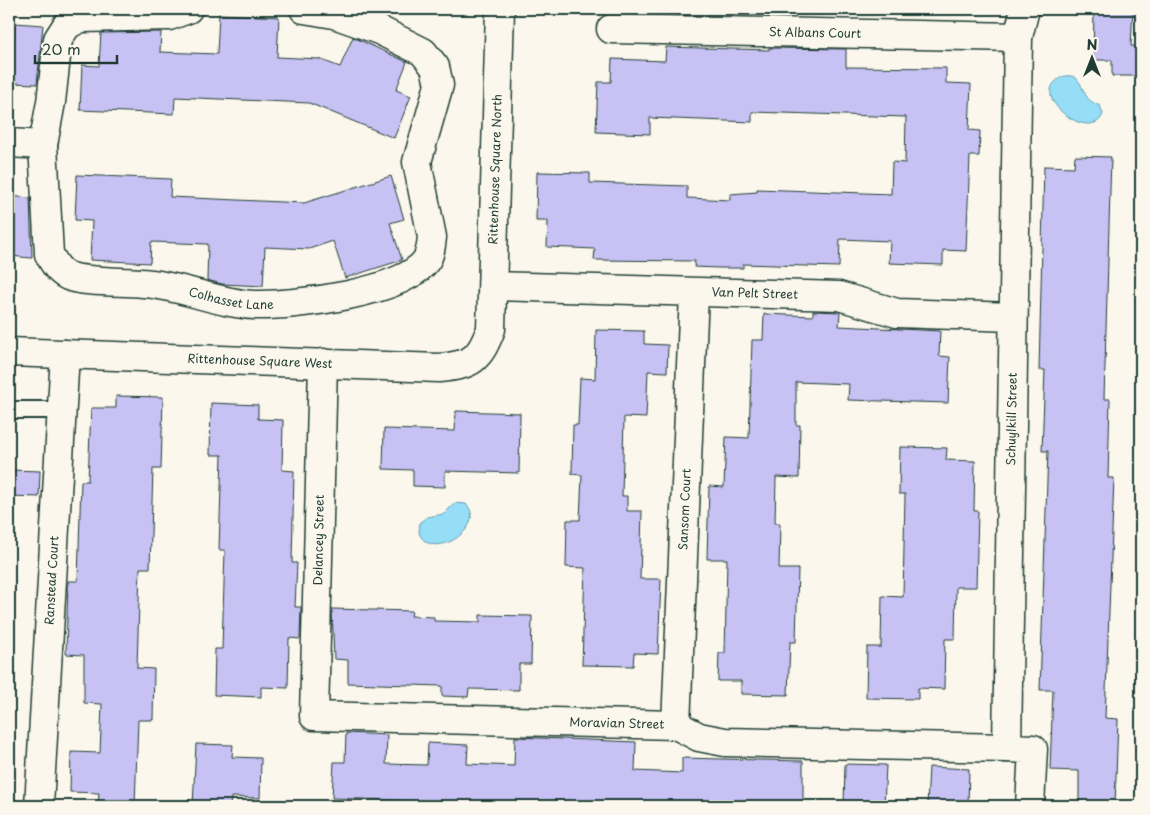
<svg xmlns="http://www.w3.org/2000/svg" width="1150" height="815" viewBox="0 0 1150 815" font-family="'Playpen Sans',sans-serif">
  <rect width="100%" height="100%" fill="#fbf7ec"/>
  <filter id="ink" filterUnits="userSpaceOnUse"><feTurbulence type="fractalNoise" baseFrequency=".02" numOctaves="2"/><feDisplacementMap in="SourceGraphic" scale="10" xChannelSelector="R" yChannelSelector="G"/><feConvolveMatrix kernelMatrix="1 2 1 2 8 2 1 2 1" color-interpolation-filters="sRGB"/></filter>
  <g filter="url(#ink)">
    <g fill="#96ddf8" stroke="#669daa">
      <path d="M1065 76C1081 74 1080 87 1087 97 1090 102 1095 103 1100 106L1103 114C1092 146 1021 93 1065 76Z"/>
      <path d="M455 503 466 504C489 526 432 564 419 533L420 522 427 517 444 514Z"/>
    </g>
    <g fill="#c8c2f4" stroke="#1f3d34">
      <path d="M1094 9H1133L1131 46H1141V76H1112V60H1093Z"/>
      <path d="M219 14 279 17 277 57 319 59 340 67 353 37 407 62 396 90 411 96 394 138 309 103 175 97 174 114 80 110 82 65 99 66 101 33 161 32 160 52 217 54Z"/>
      <path d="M15 23 43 25 37 84 11 83Z"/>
      <path d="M666 47 769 50V48L846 49V67L946 68V83L971 84 969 130 980 131 979 156H970L966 251 943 250V265L889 263 890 241 840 239 839 267 743 264V268H719L694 267 695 261 594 260 595 249 547 247 548 221H536L537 172 590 173V183L687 186V198L730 200V194L757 192V189L891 194 892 162 905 163 906 117 752 112V122L650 118V134L596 132 598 82H611L612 59 665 61Z"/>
      <path d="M1075 156 1111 157 1104 399H1110L1108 478H1114L1105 718 1118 719 1115 806H1079V771L1050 770 1053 690H1040L1048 451H1042L1045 370H1039L1044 166 1074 167Z"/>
      <path d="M77 175 171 179 170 197 304 203 391 176 404 219 390 223 402 260 345 278 333 241 309 249 265 247 263 286 222 284 207 280 208 244 151 242 150 263 90 260 92 221 75 220Z"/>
      <path d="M9 196 30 198 32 258 9 256Z"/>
      <path d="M813 311 840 312 839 326 940 331 939 356 950 357 948 403 848 400 849 384 796 382V425H800L799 478 776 477 775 523H780L779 569H798L796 642H790L788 695 741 694V681H718L719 653H725L727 559H707L709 486 724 487 726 437 749 438 752 340H763L764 314 813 316Z"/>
      <path d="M596 330 644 331V344L668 345 667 372 648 371 646 418 624 417 622 496H627V511H642L640 579H661L658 654 634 653 633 666 582 665 585 568 566 567 567 520H580L582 475 572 474 573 425H578L580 378 595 379Z"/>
      <path d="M116 396 163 397 161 469H153L150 568H140L137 668 154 669 153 720H138L135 806H98L99 793 70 792 71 752 100 753 102 704 84 703V655L66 654 68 581H78L81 481H88L91 408H116Z"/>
      <path d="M211 403 258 405V419L283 420 282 470 294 471 292 563H297L295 607H301L300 639 289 638 288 688 261 687V697L214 695 215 649H222L225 550H219L222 455H210Z"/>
      <path d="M456 411 520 413 519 473 445 471V487L413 486V470L383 469 384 429 455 431Z"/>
      <path d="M900 447 947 448 946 460 975 461 974 511H978L976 587H956L955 639H945L944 689 918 688V699L866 698 867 647H881L882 596 903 597 905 494H899Z"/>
      <path d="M9 470 40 471 39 497 9 496Z"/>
      <path d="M332 609 412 611 411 616 434 617V621L480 622V615L532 616 531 664H519V690L469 689 468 697 442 696V686L348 683V660L334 659Z"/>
      <path d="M346 733 387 735 386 764 427 765 428 743 468 745 467 764 514 766 515 737 636 742 635 771 682 773V758L803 761V806H582L478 802V806H414V801L332 798 334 762H345Z"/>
      <path d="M196 744 233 745 232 757 261 758 260 798 231 797 230 806H193Z"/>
      <path d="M845 764 886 765 884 806H844Z"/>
      <path d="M929 767 969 769 968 806H927Z"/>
    </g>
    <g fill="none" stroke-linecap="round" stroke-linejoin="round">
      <defs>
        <path id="service" d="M9 410H61"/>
        <g id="minor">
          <path id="s1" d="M188 9 169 16 81 18 67 25 58 39 51 102 43 145 49 254C54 263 58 271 68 276 88 284 135 280 159 285 191 290 223 304 255 305 293 306 407 293 427 259 431 252 431 244 432 237L417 162 439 85 435 67 423 52 379 30 334 14 304 9"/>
          <path d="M1025 9 1018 37 1007 748 1033 749 1030 806"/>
          <path id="s2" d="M611 29 1018 37"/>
          <path d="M9 143 43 145"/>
          <path id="s3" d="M494 286 839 296 897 313 1013 317"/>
          <path id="s4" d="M9 352 439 368C472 365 479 360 491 329L500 9"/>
          <path id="s5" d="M323 363 314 716 676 725 699 737 725 742 1007 748"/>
          <path id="s6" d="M676 725 694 293"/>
          <path id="s7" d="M39 806 65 354"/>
        </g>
      </defs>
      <use href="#service" stroke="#1f3d34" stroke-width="20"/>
      <use href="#minor" stroke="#1f3d34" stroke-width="31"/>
      <use href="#service" stroke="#fbf7ec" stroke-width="16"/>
      <use href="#minor" stroke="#fbf7ec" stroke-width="28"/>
    </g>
  </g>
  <g text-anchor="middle" stroke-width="4.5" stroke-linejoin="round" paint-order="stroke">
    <g font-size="12" fill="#1f3d34" stroke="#fbf7ec">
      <text dy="4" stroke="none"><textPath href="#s2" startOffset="204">St Albans Court</textPath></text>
      <text dy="4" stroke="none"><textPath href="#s4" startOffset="661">Rittenhouse Square North</textPath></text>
      <text dy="4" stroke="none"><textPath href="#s3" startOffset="261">Van Pelt Street</textPath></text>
      <text dy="4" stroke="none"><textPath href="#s1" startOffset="552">Colhasset Lane</textPath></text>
      <text dy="4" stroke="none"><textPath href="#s4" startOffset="251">Rittenhouse Square West</textPath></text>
      <text transform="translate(1012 419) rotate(-89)" y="4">Schuylkill Street</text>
      <text dy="4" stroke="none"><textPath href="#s6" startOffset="216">Sansom Court</textPath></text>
      <text transform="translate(319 540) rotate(-89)" y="4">Delancey Street</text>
      <text dy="4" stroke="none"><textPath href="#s7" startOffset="226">Ranstead Court</textPath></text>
      <text dy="4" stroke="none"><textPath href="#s5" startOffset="656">Moravian Street</textPath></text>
    </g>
  </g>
  <rect width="1150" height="815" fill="none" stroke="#fbf7ec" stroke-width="30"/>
  <rect x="15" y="15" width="1120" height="785" fill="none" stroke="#1f3d34" stroke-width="2" filter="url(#ink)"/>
  <g transform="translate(1092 58)" stroke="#fbf7ec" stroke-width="4" paint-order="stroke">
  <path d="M0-4L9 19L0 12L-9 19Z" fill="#1f3d34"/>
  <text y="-8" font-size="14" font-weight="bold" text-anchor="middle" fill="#1f3d34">N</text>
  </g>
  <path d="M35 55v8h82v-8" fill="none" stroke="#1f3d34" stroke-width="2.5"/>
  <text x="42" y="55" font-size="15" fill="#1f3d34" stroke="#fbf7ec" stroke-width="4" paint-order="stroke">20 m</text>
</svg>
